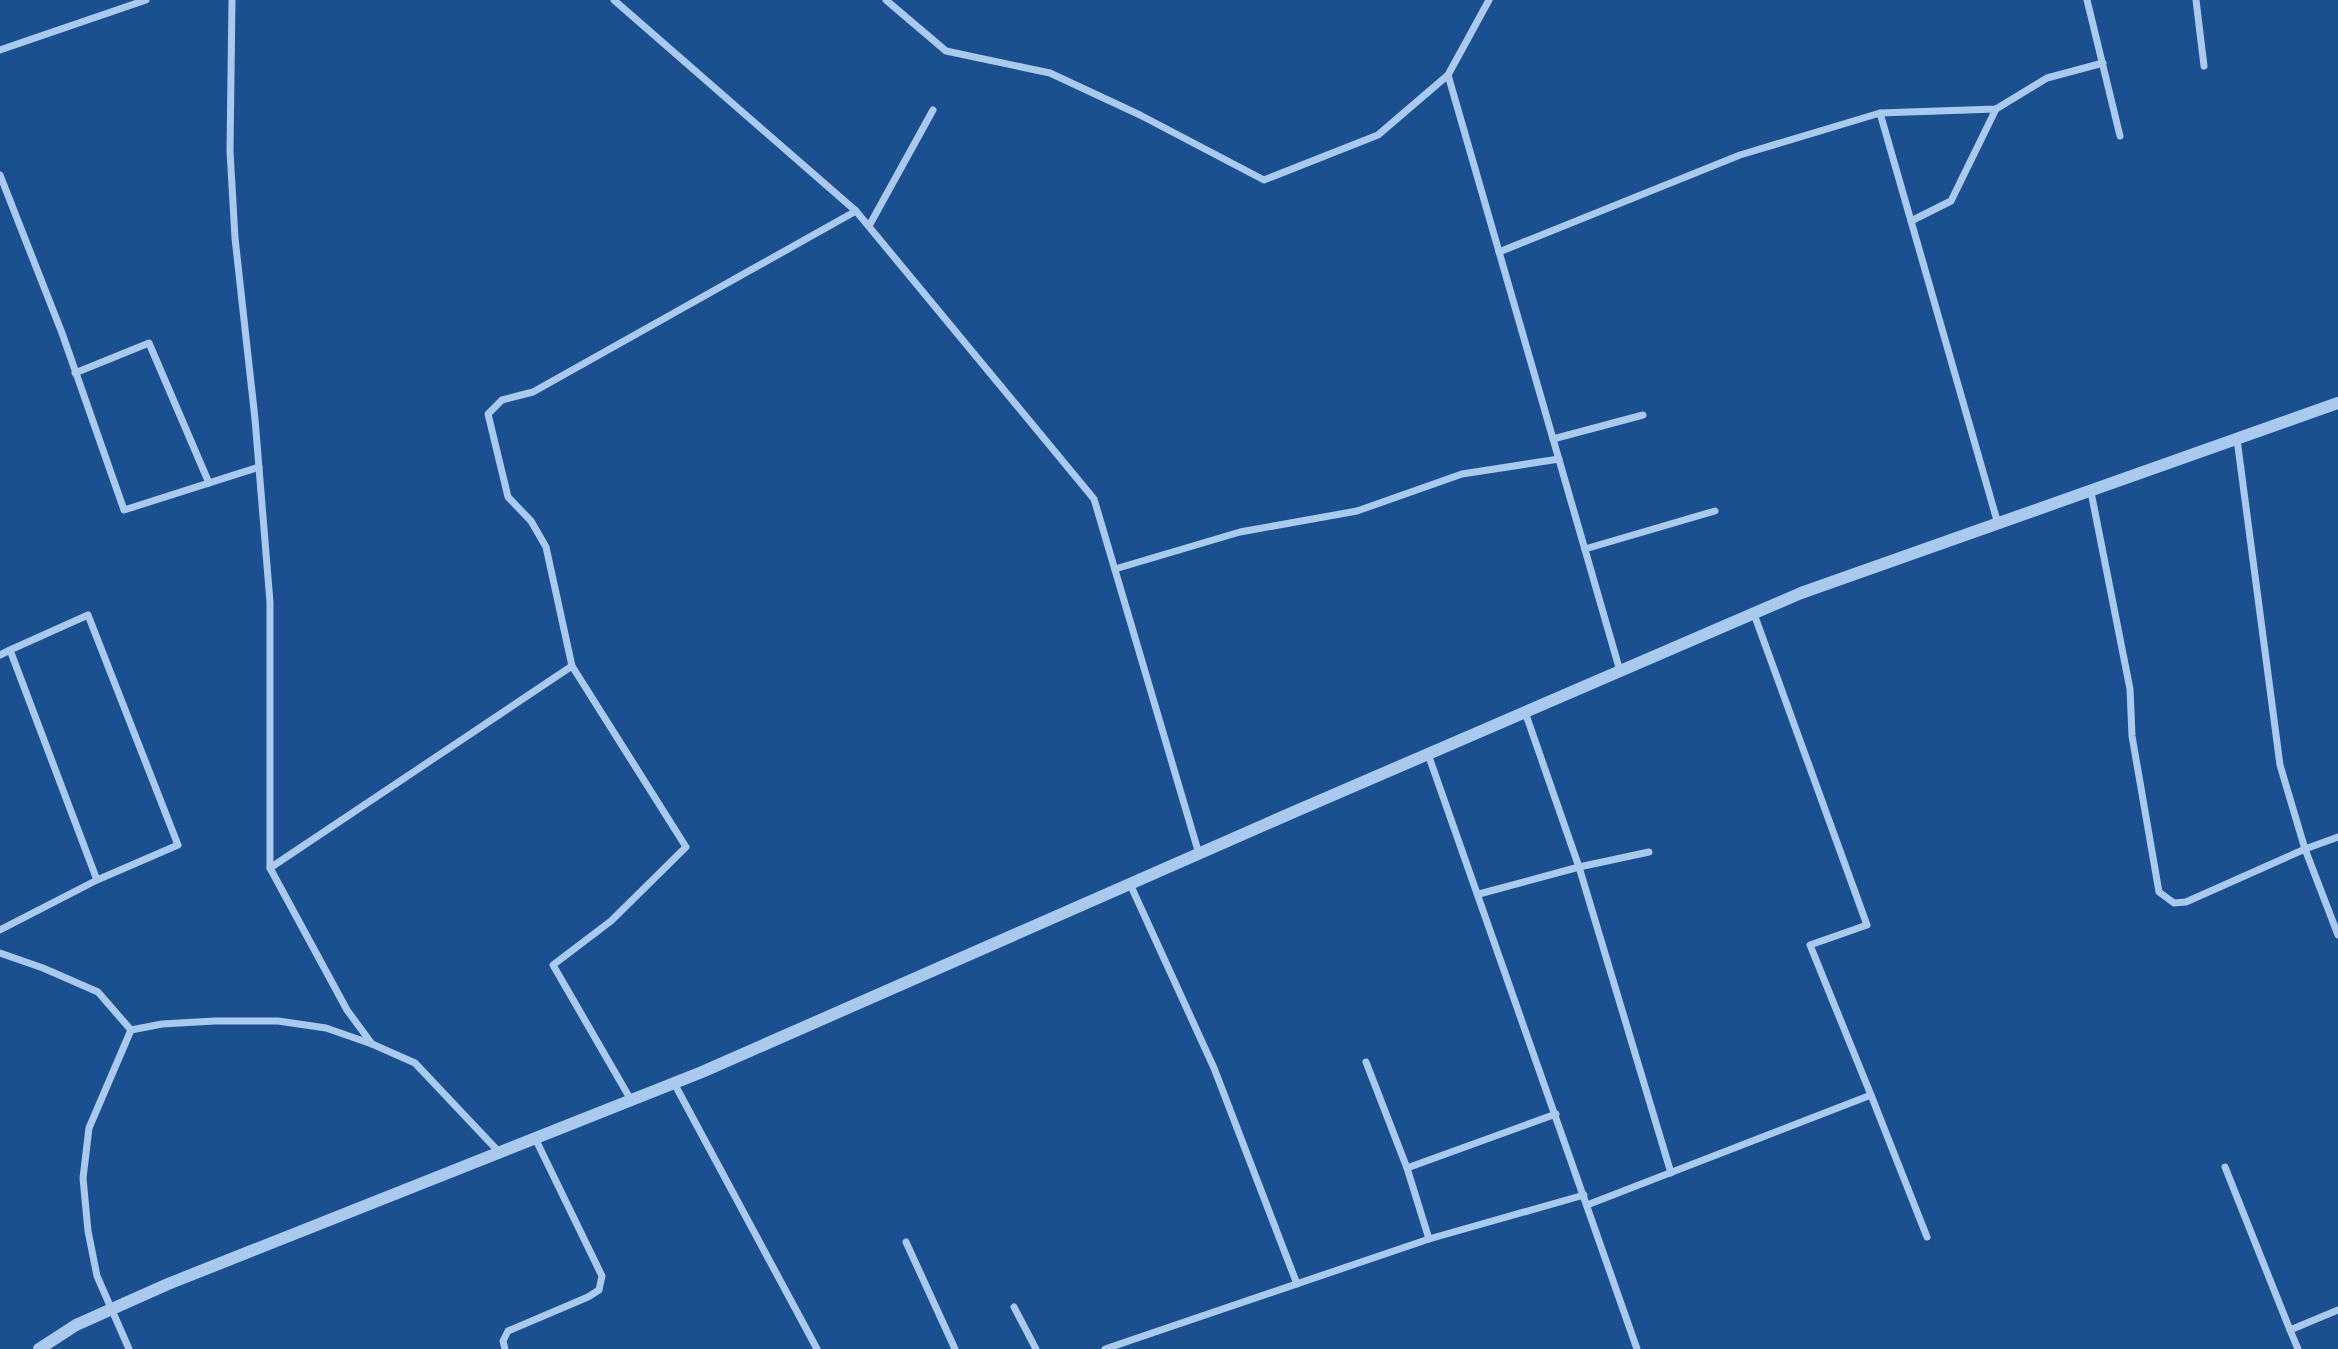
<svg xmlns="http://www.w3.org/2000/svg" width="2338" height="1349" viewBox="0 0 2338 1349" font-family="'Sofia Sans Condensed',sans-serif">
  <rect width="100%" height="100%" fill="#1b4f8f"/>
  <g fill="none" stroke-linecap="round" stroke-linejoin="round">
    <g stroke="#a9c9ee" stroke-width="7">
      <path d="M232 0 230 151 235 238 255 419 270 602V868L347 1010 372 1044"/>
      <path d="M614 0 856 211 1094 499 1199 854"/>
      <path d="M886 0 946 51 1050 73 1140 115 1264 180 1378 135 1448 75 1489 0"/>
      <path d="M2087 0 2120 136"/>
      <path d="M2196 0 2204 66"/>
      <path d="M0 50 146 0"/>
      <path d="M1448 75 1620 671"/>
      <path d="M1880 113 1998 524"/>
      <path d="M0 175 62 333 124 510 259 467"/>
      <path d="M1911 221 1951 201 1996 109"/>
      <path d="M869 226 933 110"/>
      <path d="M1499 252 1740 155 1880 113 1996 109 2047 78 2103 63"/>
      <path d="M75 373 149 343 209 483"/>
      <path d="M1553 439 1643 415"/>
      <path d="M2237 439 2280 765 2305 849 2338 935"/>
      <path d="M2091 492 2130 689 2132 736 2159 892 2174 903 2186 902 2305 849 2338 837"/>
      <path d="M1585 549 1715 511"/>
      <path d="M1115 569 1240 532 1357 511 1462 474 1559 459"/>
      <path d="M1754 614 1867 925 1810 945 1871 1095"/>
      <path d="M0 655 10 650 88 615 178 845 97 880 10 650"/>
      <path d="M572 666 686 847 611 921 553 965 631 1100"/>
      <path d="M1525 712 1579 867 1649 852"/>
      <path d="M1428 754 1637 1349"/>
      <path d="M270 868 572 666 546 547 531 521 508 497 488 414 502 400 533 392 856 211"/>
      <path d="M1130 884 1214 1068 1297 1284"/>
      <path d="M1479 894 1579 867 1671 1173"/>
      <path d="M0 930 97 880"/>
      <path d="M0 953 43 968 98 992 131 1030 162 1024 215 1021H278L326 1028 372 1044 415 1063 499 1152"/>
      <path d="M1366 1062 1407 1168 1429 1239"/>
      <path d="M674 1083 817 1349"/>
      <path d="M2225 1167 2290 1330"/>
      <path d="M1407 1168 1556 1114"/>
      <path d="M1587 1205 1871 1095 1927 1237"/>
      <path d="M906 1242 955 1349"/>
      <path d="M1014 1307 1036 1349"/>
      <path d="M129 1349 97 1276 88 1231 83 1178 89 1128 131 1030"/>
      <path d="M505 1349 503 1341 508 1331 588 1297 599 1290 602 1276 535 1138"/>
      <path d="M1105 1349 1429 1239 1584 1195"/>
      <path d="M2298 1349 2290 1330 2338 1310"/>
    </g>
    <path stroke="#a9c9ee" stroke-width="12" d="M39 1349 76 1325 168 1284 702 1072 1296 811 1801 593 2338 403"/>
  </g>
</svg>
